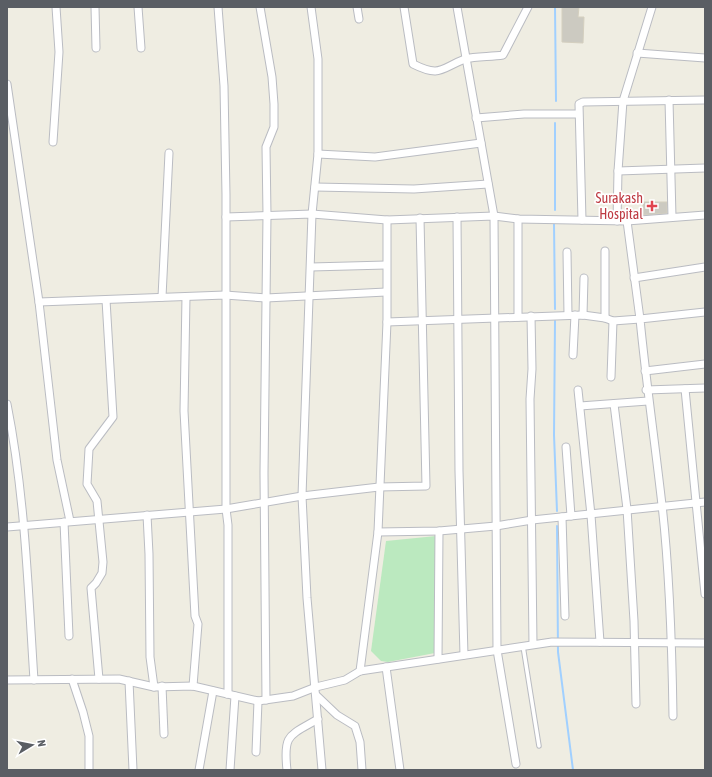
<svg xmlns="http://www.w3.org/2000/svg" width="712" height="777" viewBox="0 0 712 777" font-family="'Asap Condensed',sans-serif">
  <rect width="100%" height="100%" fill="#efede2"/>
  <path fill="#bbe9bf" d="M436 536 435 653 388 662 381 661 371 651 386 541Z"/>
  <g fill="none" stroke-linecap="round" stroke-linejoin="round">
    <g stroke="#a1d0ff" stroke-width="2">
      <path d="M555 7 556 101"/>
      <path d="M555 210V123"/>
      <path d="M554 224 555 309"/>
      <path d="M555 321 554 435 557 511"/>
      <path d="M557 526 558 652 573 770"/>
    </g>
  </g>
  <g fill="#cccac1" stroke="#d4cfbf">
    <path d="M562 7H579L578 17H584L583 43 562 42Z"/>
    <path d="M643 202H667V213L643 215Z"/>
  </g>
  <g fill="none" stroke-linecap="round" stroke-linejoin="round">
    <defs>
      <path id="lane" d="M523 646 539 746"/>
      <g id="street">
        <path d="M95 7 96 48"/>
        <path d="M138 7 141 48"/>
        <path d="M218 7 224 86 226 195V509L228 525V692L227 694"/>
        <path d="M260 7 272 77 274 104V127L266 147 267 215 264 473 266 700"/>
        <path d="M311 7 318 59V154L312 214 302 496 307 598 322 770"/>
        <path d="M357 7 359 19"/>
        <path d="M404 7 413 64C441 78 441 68 465 59 476 56 491 57 503 55L528 7"/>
        <path d="M457 7 494 216 497 650 516 764"/>
        <path d="M637 53 705 58"/>
        <path d="M7 84 39 302 57 460 70 521"/>
        <path d="M669 100 672 217"/>
        <path d="M476 118 524 114H578"/>
        <path d="M53 142 59 52 56 7"/>
        <path d="M318 154 375 157 481 143"/>
        <path d="M618 171 705 168"/>
        <path d="M315 187 414 189 488 184"/>
        <path d="M226 217 312 214 387 220 494 216 518 219 627 221 705 215"/>
        <path d="M457 217 459 471 464 655"/>
        <path d="M518 219V317"/>
        <path d="M582 220 579 104 583 102 705 100"/>
        <path d="M617 221 618 171 623 101 652 7"/>
        <path d="M567 252 568 315"/>
        <path d="M311 267 386 265"/>
        <path d="M634 278 705 267"/>
        <path d="M162 297 169 153"/>
        <path d="M186 297 184 411 195 616 198 624 193 686"/>
        <path d="M39 302 225 295 266 298 386 292"/>
        <path d="M583 315 584 278"/>
        <path d="M531 316 532 369 530 399 533 644"/>
        <path d="M605 318V251"/>
        <path d="M387 322 583 315 605 318 613 321 640 319 627 221"/>
        <path d="M573 355 575 315"/>
        <path d="M645 371 705 364"/>
        <path d="M611 377 613 321"/>
        <path d="M685 389 705 594"/>
        <path d="M578 390 591 515 600 642"/>
        <path d="M646 390 705 388"/>
        <path d="M7 404C25 495 28 587 34 680"/>
        <path d="M614 404 627 509 634 621 636 704"/>
        <path d="M580 406 648 401"/>
        <path d="M566 447 571 516"/>
        <path d="M147 515 149 554 150 657 154 687"/>
        <path d="M562 517 565 616"/>
        <path d="M64 522 69 636"/>
        <path d="M7 527 226 509 302 496 379 487 426 486 420 218"/>
        <path d="M378 532 439 531 496 526 532 520 705 502"/>
        <path d="M438 659 439 531"/>
        <path d="M386 667 400 770"/>
        <path d="M360 671 378 532 387 322V220"/>
        <path d="M72 679 83 712 89 736V770"/>
        <path d="M99 679 91 588 96 583 102 573 103 562 97 501 87 484 89 449 113 417 106 300"/>
        <path d="M7 680 119 679 154 687 193 686 258 701 293 696 316 687 345 680 360 671 552 642 705 643"/>
        <path d="M129 681 133 770"/>
        <path d="M162 686 164 734"/>
        <path d="M316 695 337 715 355 726 360 742 362 770"/>
        <path d="M673 716C672 646 670 575 662 505 655 443 646 381 640 319L705 312"/>
        <path d="M256 752 258 701"/>
        <path d="M199 770 213 691"/>
        <path d="M230 770 235 696"/>
        <path d="M287 770C283 734 289 736 318 719"/>
      </g>
    </defs>
    <use href="#lane" stroke="#babcc2" stroke-width="5.5"/>
    <use href="#street" stroke="#babcc2" stroke-width="9"/>
    <use href="#lane" stroke="#fff" stroke-width="3.5"/>
    <use href="#street" stroke="#fff" stroke-width="7"/>
  </g>
  <path fill="#e0444e" stroke="#fff" stroke-width="1.5" d="M650 200h4v4h4v4h-4v4h-4v-4h-4v-4h4z"/>
  <g text-anchor="middle" stroke-width="3.5" stroke-linejoin="round" paint-order="stroke">
    <g font-size="14" fill="#be3a42" stroke="#fff" text-anchor="end">
      <text x="643" y="203">Surakash<tspan x="643" dy="16">Hospital</tspan></text>
    </g>
  </g>
  <rect width="712" height="777" fill="none" stroke="#5a5e64" stroke-width="16"/>
  <g transform="translate(32 745) rotate(80)" stroke="#ffffff" stroke-width="3" paint-order="stroke">
  <path d="M0-3L7 15L0 10L-7 15Z" fill="#5a5e64"/>
  <text y="-6" font-size="11" font-weight="bold" text-anchor="middle" fill="#5a5e64">N</text>
  </g>
</svg>
